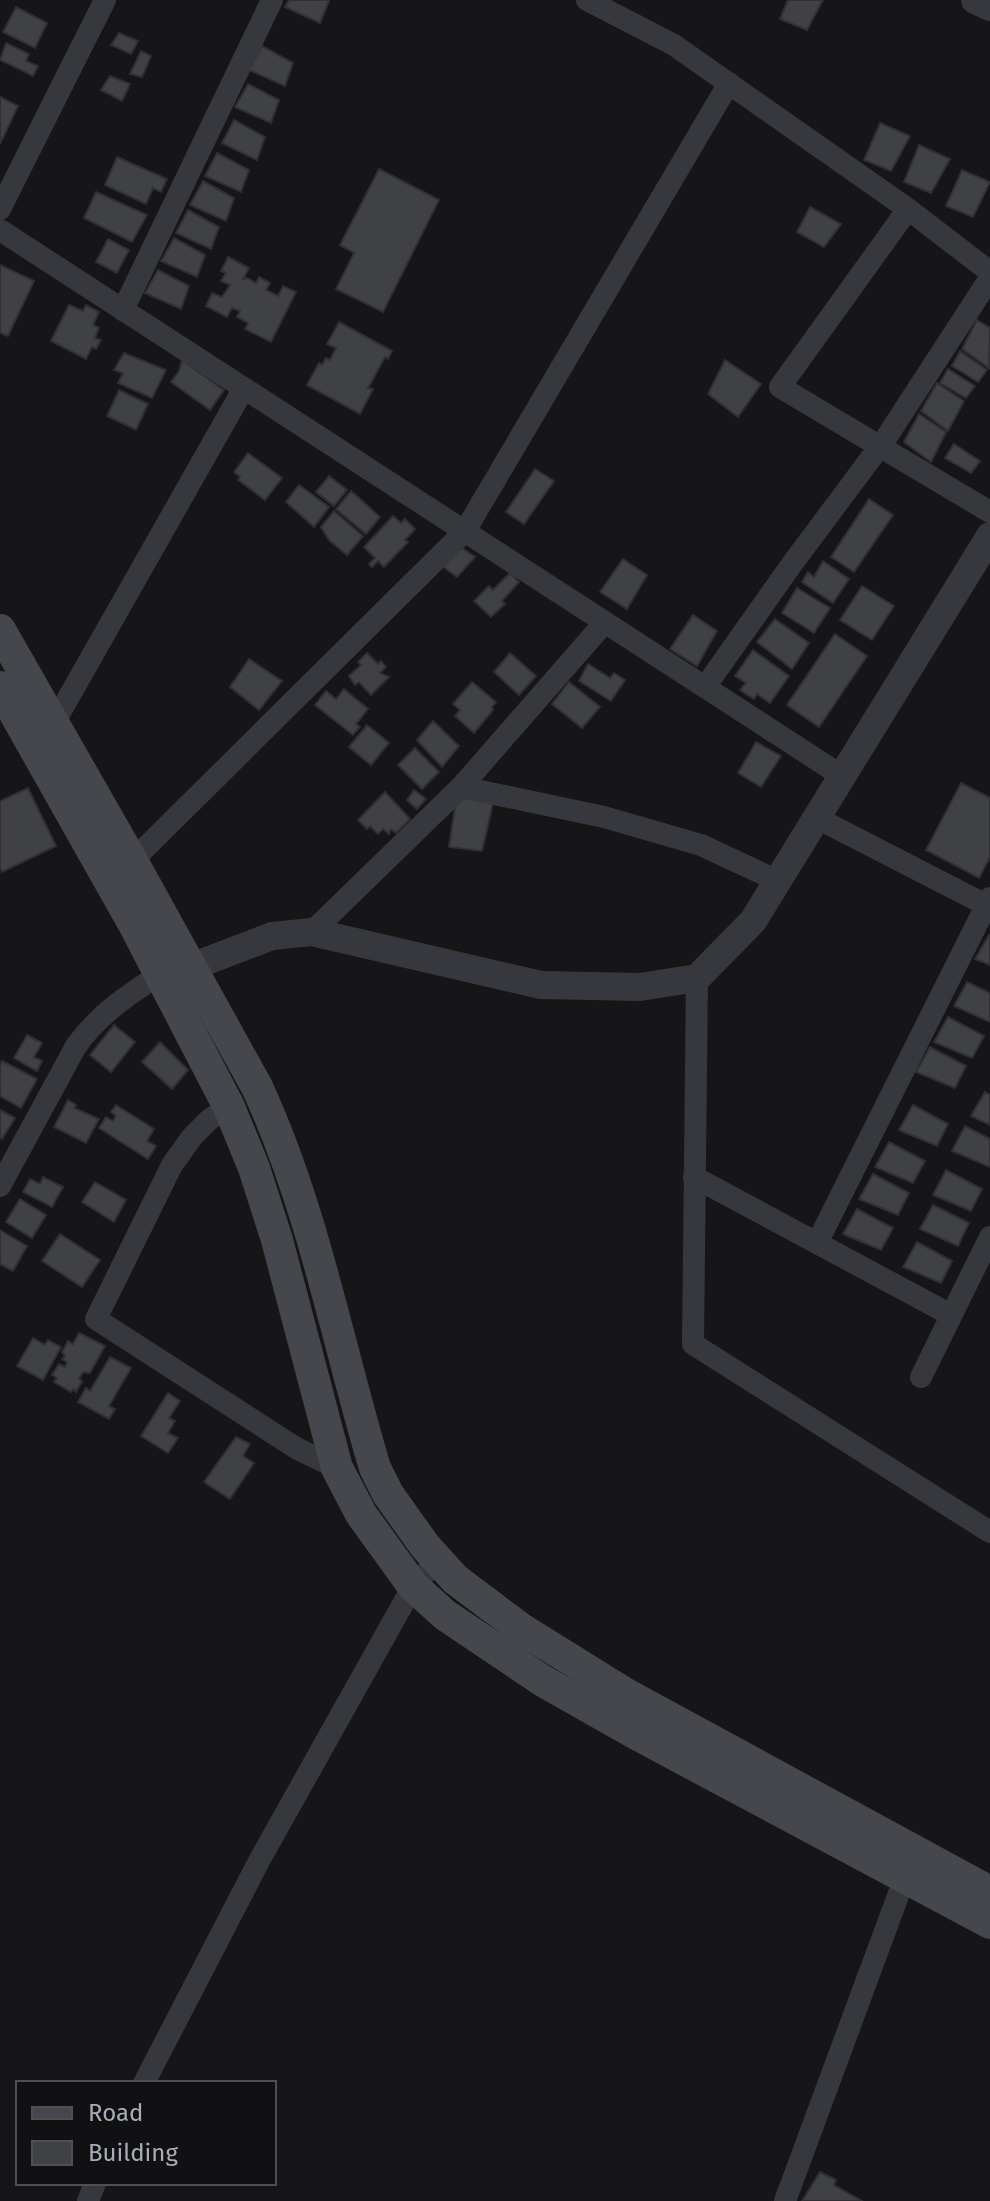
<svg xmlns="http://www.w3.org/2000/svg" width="990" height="2201" viewBox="0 0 990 2201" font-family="'Fira Sans',sans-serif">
  <rect width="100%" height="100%" fill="#161618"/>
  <g fill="#404145" stroke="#303034" stroke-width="2">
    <path d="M289 0H327L329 1 320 23 285 7Z"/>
    <path d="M788 0H823L807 30 780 19Z"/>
    <path d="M16 7 47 23 35 48 3 32Z"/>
    <path d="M119 33 138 41 131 54 111 45Z"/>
    <path d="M6 43 29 54 26 61 38 66 33 76 0 60Z"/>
    <path d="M262 46 293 63 285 86 249 70Z"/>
    <path d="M141 51 151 56 142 77 130 74Z"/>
    <path d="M110 76 130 84 122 101 101 90Z"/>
    <path d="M248 84 279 100 271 123 235 107Z"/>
    <path d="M0 97 18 106 0 144Z"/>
    <path d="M234 120 265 137 257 160 222 143Z"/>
    <path d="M880 123 910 136 891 171 864 160Z"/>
    <path d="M919 145 950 159 931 193 904 182Z"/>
    <path d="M217 153 249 170 241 192 205 176Z"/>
    <path d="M117 157 167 179 161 192 153 188 146 204 105 185Z"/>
    <path d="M379 169 439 200 383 312 336 289 354 253 340 245Z"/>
    <path d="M962 170 990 182 973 217 946 206Z"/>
    <path d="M203 181 234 198 226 221 190 205Z"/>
    <path d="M96 192 147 215 132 242 84 218Z"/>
    <path d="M810 207 841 224 824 247 797 232Z"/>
    <path d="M188 210 219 227 211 249 176 233Z"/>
    <path d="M174 238 205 255 197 277 161 261Z"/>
    <path d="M108 239 129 250 117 273 96 262Z"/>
    <path d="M228 257 249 268 243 279 247 278 256 283 259 277 270 283 266 290 278 296 283 286 296 292 271 342 245 329 248 323 237 317 240 311 232 308 227 317 206 306 212 293 222 297 230 285 221 281 226 273 221 271Z"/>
    <path d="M0 265 34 281 8 336 0 333Z"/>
    <path d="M158 270 189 286 181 309 145 293Z"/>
    <path d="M69 305 83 311 86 305 99 312 93 325 99 328 95 338 101 340 96 349 92 347 86 359 51 341Z"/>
    <path d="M977 320 990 328 989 368 962 349Z"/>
    <path d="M339 322 392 351 388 359 385 357 368 388 373 389 360 414 307 385 319 363 322 365 326 358 330 360 336 348 327 344Z"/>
    <path d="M960 351 987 370 978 382 952 366Z"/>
    <path d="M124 353 166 370 152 398 118 383 123 373 114 370Z"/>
    <path d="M182 360 224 390 210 410 171 382 179 371Z"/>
    <path d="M725 360 761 384 738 417 708 394Z"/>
    <path d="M948 369 975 386 966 398 940 383Z"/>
    <path d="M937 383 964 401 948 431 921 411Z"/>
    <path d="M119 390 148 404 136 430 107 416Z"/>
    <path d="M919 414 946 432 931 462 904 442Z"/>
    <path d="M954 444 980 461 971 473 945 458Z"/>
    <path d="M248 453 282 478 265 500 238 480 240 477 234 472Z"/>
    <path d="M535 469 554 481 524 524 506 512Z"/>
    <path d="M329 476 347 490 334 506 316 492Z"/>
    <path d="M299 485 329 507 314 527 286 502Z"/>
    <path d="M351 491 380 517 366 534 336 509Z"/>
    <path d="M869 499 893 515 854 572 831 557Z"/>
    <path d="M334 511 363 536 347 555 329 540 321 527Z"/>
    <path d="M393 516 401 523 405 519 415 529 405 540 408 542 384 567 378 561 372 567 369 564 375 558 364 547Z"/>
    <path d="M459 546 475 557 457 577 442 566Z"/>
    <path d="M623 559 647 575 627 609 600 592Z"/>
    <path d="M823 561 849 579 833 603 802 582 808 572 814 577Z"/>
    <path d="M510 573 519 582 502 601 505 604 491 617 474 601 489 586 493 590Z"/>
    <path d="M862 586 894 606 872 640 840 620Z"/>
    <path d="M797 588 830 608 814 633 782 613Z"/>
    <path d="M693 615 717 631 697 666 670 649Z"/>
    <path d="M775 619 809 643 792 669 757 642Z"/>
    <path d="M835 634 867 656 819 727 787 705Z"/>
    <path d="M753 650 789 676 770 703 757 694 754 699 740 690 746 683 735 676Z"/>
    <path d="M367 653 378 664 381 661 386 667 380 673 389 677 371 695 359 682 355 685 349 676 361 665 358 662Z"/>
    <path d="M510 653 536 676 519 695 494 672Z"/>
    <path d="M249 659 282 681 259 710 230 687Z"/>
    <path d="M588 664 610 678 614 673 625 680 611 701 579 681Z"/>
    <path d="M472 682 496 702 492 707 493 710 474 733 455 716 460 710 453 704Z"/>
    <path d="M569 682 600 707 582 728 552 704Z"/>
    <path d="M344 689 368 709 356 724 360 727 353 735 315 705 326 691 336 699Z"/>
    <path d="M433 721 459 746 442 767 417 740Z"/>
    <path d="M367 725 389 743 371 765 349 747Z"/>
    <path d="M756 742 781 756 761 787 738 773Z"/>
    <path d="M415 748 439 772 422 789 398 765Z"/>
    <path d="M961 783 990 798V857L979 878 926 850Z"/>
    <path d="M28 788 56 846 2 872 0 867V801Z"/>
    <path d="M414 790 426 799 417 809 407 800Z"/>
    <path d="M385 792 410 819 396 833 391 829 389 834 383 829 378 834 370 826 367 829 358 820Z"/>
    <path d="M457 794 494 799 482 851 449 847Z"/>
    <path d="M989 935H990V965L975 959Z"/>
    <path d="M967 982 990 993V1022L954 1006Z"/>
    <path d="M948 1017 984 1036 972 1058 934 1042Z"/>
    <path d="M114 1025 135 1042 111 1072 90 1055Z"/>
    <path d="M27 1035 42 1043 34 1057 42 1061 37 1071 14 1058Z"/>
    <path d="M160 1042 188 1070 172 1089 142 1062Z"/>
    <path d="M930 1047 966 1066 955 1088 916 1072Z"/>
    <path d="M2 1061 37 1079 21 1108 0 1096V1065Z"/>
    <path d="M985 1092 990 1095V1125L971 1116Z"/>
    <path d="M68 1100 76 1105 74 1108 99 1119 86 1143 54 1127Z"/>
    <path d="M116 1105 154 1129 147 1141 156 1146 148 1159 99 1128 106 1117 113 1121 116 1116 111 1112Z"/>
    <path d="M913 1105 948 1124 937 1146 899 1130Z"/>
    <path d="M0 1110 15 1118 2 1139 0 1138Z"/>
    <path d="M965 1126 990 1139V1167L952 1151Z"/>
    <path d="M889 1142 925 1161 913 1183 875 1167Z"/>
    <path d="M946 1170 982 1189 971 1211 933 1195Z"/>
    <path d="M873 1174 909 1193 898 1215 859 1199Z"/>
    <path d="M43 1177 63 1187 52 1207 23 1192 30 1179 40 1184Z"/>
    <path d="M95 1182 126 1200 114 1222 82 1202Z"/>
    <path d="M20 1199 46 1215 32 1238 6 1222Z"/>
    <path d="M933 1205 969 1223 958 1246 920 1229Z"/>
    <path d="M857 1209 893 1228 881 1250 843 1234Z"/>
    <path d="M0 1230 27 1246 13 1271 0 1264Z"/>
    <path d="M60 1234 100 1260 82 1287 42 1261Z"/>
    <path d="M917 1242 952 1261 941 1283 903 1267Z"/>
    <path d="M79 1333 105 1346 90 1373 83 1372 79 1379 82 1381 76 1392 73 1389 71 1392 54 1382 57 1378 52 1375 59 1364 65 1367 67 1362 62 1359 65 1356 62 1352 68 1341 73 1344Z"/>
    <path d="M33 1338 45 1345 48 1340 61 1347 43 1380 17 1366Z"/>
    <path d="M110 1357 131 1368 109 1406 115 1409 109 1419 78 1402 86 1388 90 1391Z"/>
    <path d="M168 1393 180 1401 169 1418 175 1421 168 1433 178 1438 168 1453 141 1436Z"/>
    <path d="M236 1437 250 1444 243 1456 254 1463 230 1499 204 1482Z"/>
    <path d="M820 2172 836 2180 834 2185 862 2201H802Z"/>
  </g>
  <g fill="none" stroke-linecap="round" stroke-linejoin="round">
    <g stroke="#37383d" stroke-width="22">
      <path d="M587 0 674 45 908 209 990 272"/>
      <path d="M0 209 105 0"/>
      <path d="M908 209 780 387 990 512"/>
      <path d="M0 230 842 776"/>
      <path d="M123 310 272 0"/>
      <path d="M705 687 792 564 886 438 990 278"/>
      <path d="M54 723 244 388"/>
      <path d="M461 787 604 817 701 845 778 881"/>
      <path d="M817 818 990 907"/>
      <path d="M132 861 465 531 729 83"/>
      <path d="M312 932 461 787 605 622"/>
      <path d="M697 978 693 1344 990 1532"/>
      <path d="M229 1107 210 1119 192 1137 172 1165 96 1319 296 1448 337 1468"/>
      <path d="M694 1177 951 1315"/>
      <path d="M0 1186 76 1046C99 1014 128 995 160 974"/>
      <path d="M817 1243 990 898"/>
      <path d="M921 1377 990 1237"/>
      <path d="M144 2083 259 1861 413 1586 438 1560"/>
      <path d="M88 2201 95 2183"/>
      <path d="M785 2201 905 1877"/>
    </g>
    <g stroke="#37383d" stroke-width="28">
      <path d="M975 0 990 7"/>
      <path d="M169 972 191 967 272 936 312 932 541 985 640 987 697 978 753 921 990 536"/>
    </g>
    <g stroke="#45474d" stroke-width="32">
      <path d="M0 630 132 861 257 1087C313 1208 337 1341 375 1468L388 1494 425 1546 455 1579 520 1628 626 1694 990 1892"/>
      <path d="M0 687 136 928 229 1107 254 1168 277 1240 337 1468 361 1514 413 1586 445 1615 543 1681 642 1737 990 1923"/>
    </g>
  </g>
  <rect x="16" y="2081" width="260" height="104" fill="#111113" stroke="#4d4f55" stroke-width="2"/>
  <rect x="32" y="2107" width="40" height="12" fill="#45474d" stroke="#4d4f55" stroke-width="2"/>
  <text x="88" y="2121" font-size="24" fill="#a8adb8">Road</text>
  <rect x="32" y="2141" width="40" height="24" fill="#404145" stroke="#4d4f55" stroke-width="2"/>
  <text x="88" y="2161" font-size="24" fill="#a8adb8">Building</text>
</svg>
